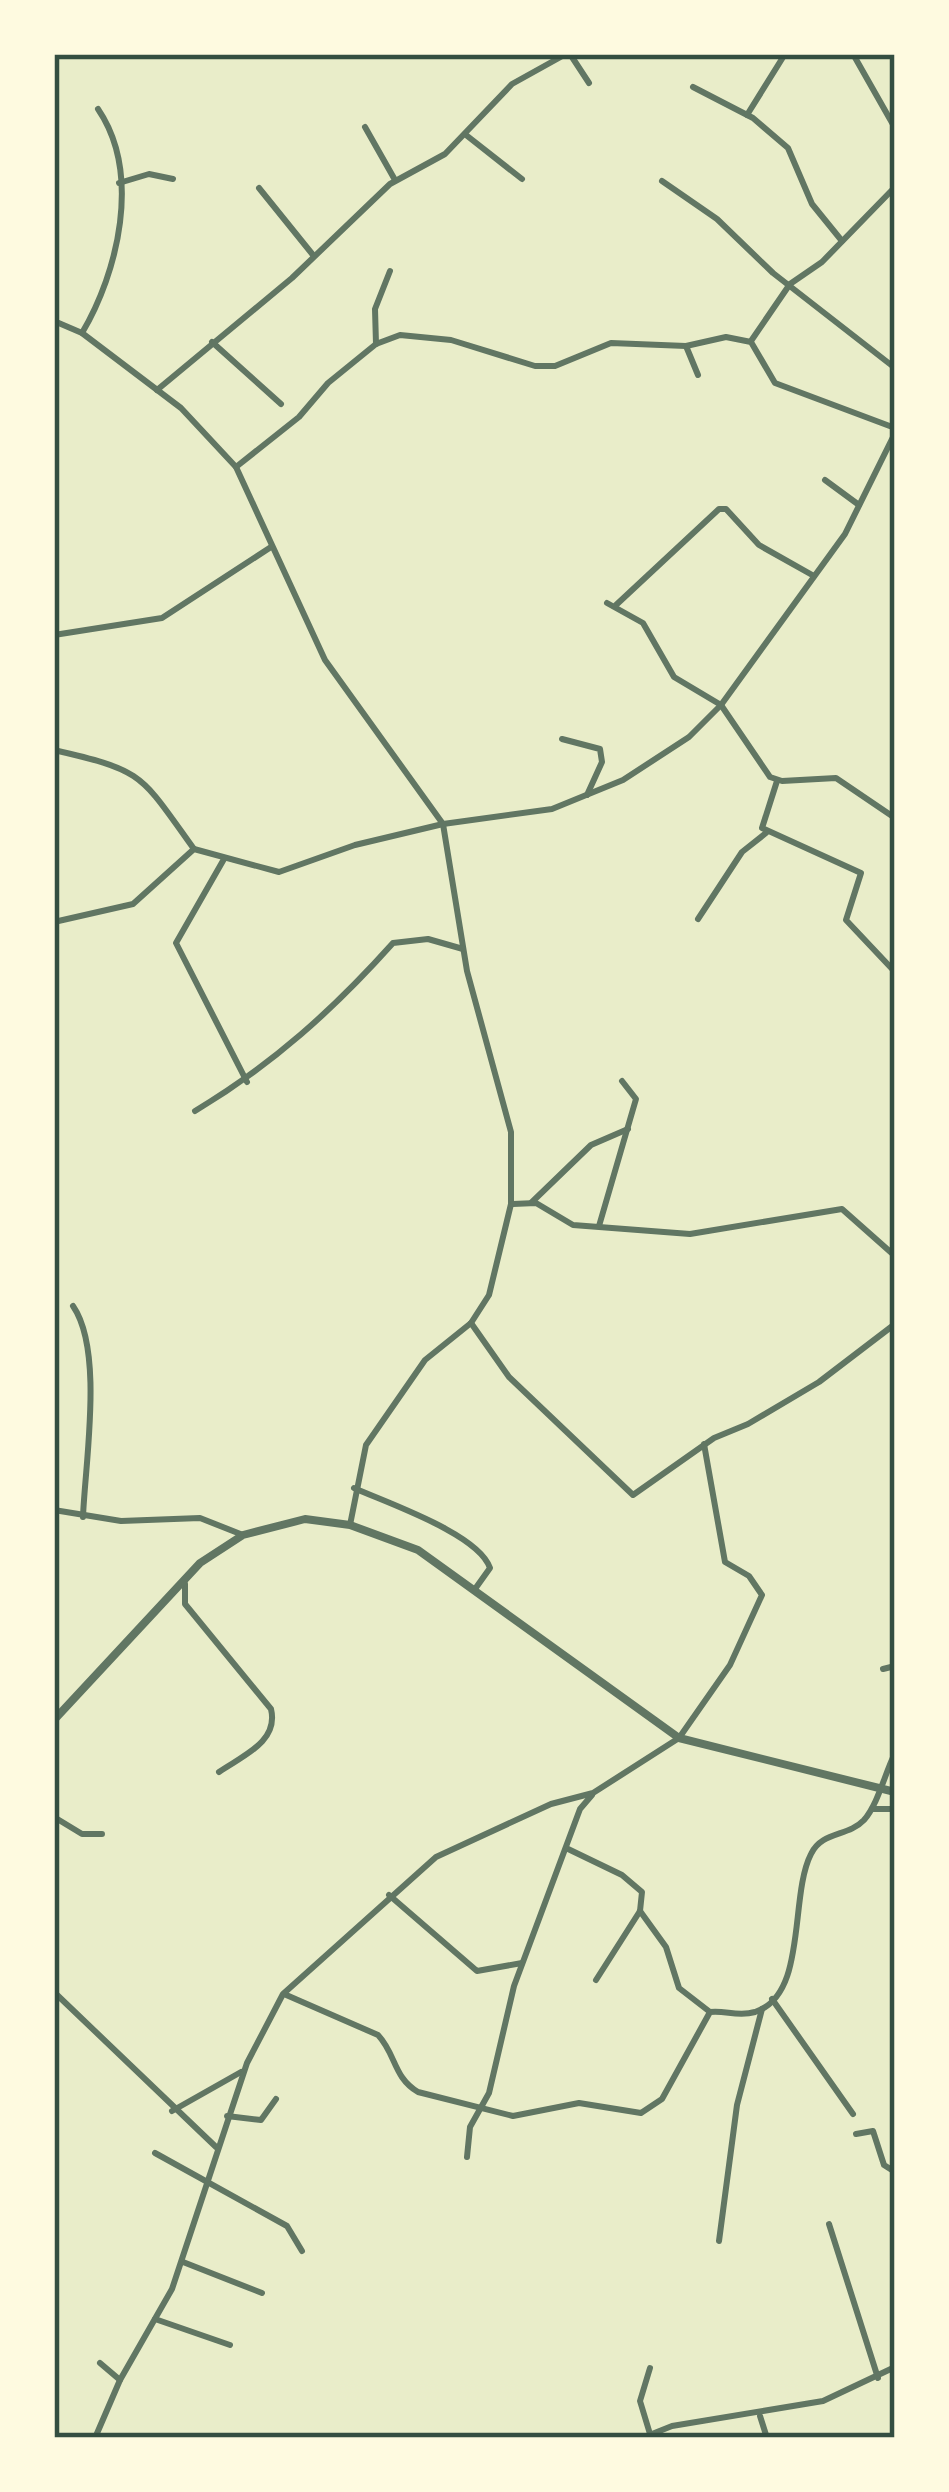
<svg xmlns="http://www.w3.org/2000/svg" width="949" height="2492" viewBox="0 0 949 2492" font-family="Barlow,sans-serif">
  <rect width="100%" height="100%" fill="#e9edc9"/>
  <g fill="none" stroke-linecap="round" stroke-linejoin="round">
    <g stroke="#617663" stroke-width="6">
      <path d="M570 54 589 83"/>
      <path d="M853 54 895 128"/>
      <path d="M693 87 753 118 788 148 812 204 842 241"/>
      <path d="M747 115 785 54"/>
      <path d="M365 127 395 180"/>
      <path d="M466 135 522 179"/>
      <path d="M662 181 717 219 773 273 895 368"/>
      <path d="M119 183 149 174 173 179"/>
      <path d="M259 188 313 255"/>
      <path d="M54 321 82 333 181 408 236 467 325 660 443 824 467 971 511 1132V1204L489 1295 471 1323 425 1360 366 1445 350 1525"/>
      <path d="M82 333C118 272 142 174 98 109"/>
      <path d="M751 341 790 284 822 262 895 187"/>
      <path d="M212 342 281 404"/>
      <path d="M376 344 375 309 390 271"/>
      <path d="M686 346 698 375"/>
      <path d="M157 390 292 278 390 184 445 154 512 84 566 54"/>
      <path d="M236 467 299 417 328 383 376 344 400 335 451 340 535 366H555L611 343 686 346 726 337 751 342 775 383 895 428"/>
      <path d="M825 480 859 505"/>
      <path d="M607 603 643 623 674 677 721 705 770 777 782 781 836 778 895 818"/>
      <path d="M616 605 719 509H726L759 545 814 576"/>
      <path d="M54 635 162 618 271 547"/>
      <path d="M562 739 600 749 602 762 587 795"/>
      <path d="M54 750C145 771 140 774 194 849"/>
      <path d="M777 781 762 828 861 873 846 920 895 972"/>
      <path d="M224 859 176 943 247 1082"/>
      <path d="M698 919 742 852 766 833"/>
      <path d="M54 922 133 904 194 849 279 872 355 845 443 824 552 809 623 780 689 737 721 705 845 534 895 433"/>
      <path d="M195 1111C273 1064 333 1010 393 943L428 939 463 949"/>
      <path d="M532 1202 591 1145 628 1129"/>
      <path d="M513 1204 536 1203 573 1225 690 1234 842 1209 895 1256"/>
      <path d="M599 1226 636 1099 622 1081"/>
      <path d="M73 1306C104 1351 85 1463 83 1517"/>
      <path d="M471 1323 509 1377 633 1495 714 1438 748 1424 819 1382 895 1324"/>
      <path d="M354 1488C387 1503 479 1534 490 1568L475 1589"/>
      <path d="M54 1510 121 1521 200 1518 243 1535"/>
      <path d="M185 1584V1604L271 1709C279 1742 242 1756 219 1772"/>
      <path d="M883 1669 895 1666"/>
      <path d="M872 1809H895"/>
      <path d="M54 1817 82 1834H102"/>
      <path d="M566 1848 622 1875 642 1892 640 1911 596 1980"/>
      <path d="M389 1895 477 1971 522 1963"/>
      <path d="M640 1911 666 1947 679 1988 710 2012"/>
      <path d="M54 1992 216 2147"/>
      <path d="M284 1994 378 2035C396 2054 393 2077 418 2092L513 2116 579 2103 641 2113 662 2099 710 2012C725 2010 738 2017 755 2012 808 1995 789 1897 811 1854 822 1831 848 1837 864 1820 878 1804 885 1773 895 1753"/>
      <path d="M772 1999 853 2114"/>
      <path d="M172 2111 241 2072"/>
      <path d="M227 2116 261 2120 276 2099"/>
      <path d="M856 2134 873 2131 884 2165 895 2172"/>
      <path d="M155 2153 287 2226 302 2251"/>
      <path d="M467 2157 470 2127 489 2093 514 1986 580 1809 592 1795"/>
      <path d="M829 2224 878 2378"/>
      <path d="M719 2241 737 2105 762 2009"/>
      <path d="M183 2262 262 2293"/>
      <path d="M155 2319 230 2345"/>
      <path d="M100 2363 120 2380"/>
      <path d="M760 2416 767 2438"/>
      <path d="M650 2434 640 2401 650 2368"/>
      <path d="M95 2438 120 2380 172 2289 247 2063 283 1994 436 1857 551 1804 593 1793 679 1738 730 1665 762 1595 749 1576 725 1562 704 1444"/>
      <path d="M642 2438 672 2426 823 2401 895 2367"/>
    </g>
    <path stroke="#617663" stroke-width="8" d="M54 1720 200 1563 243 1535 305 1519 350 1525 418 1550 679 1738 895 1792"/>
  </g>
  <rect width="949" height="2492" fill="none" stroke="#fefae0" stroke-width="114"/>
  <rect x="57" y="57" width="835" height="2378" fill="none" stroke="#344e41" stroke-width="4.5"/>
</svg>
